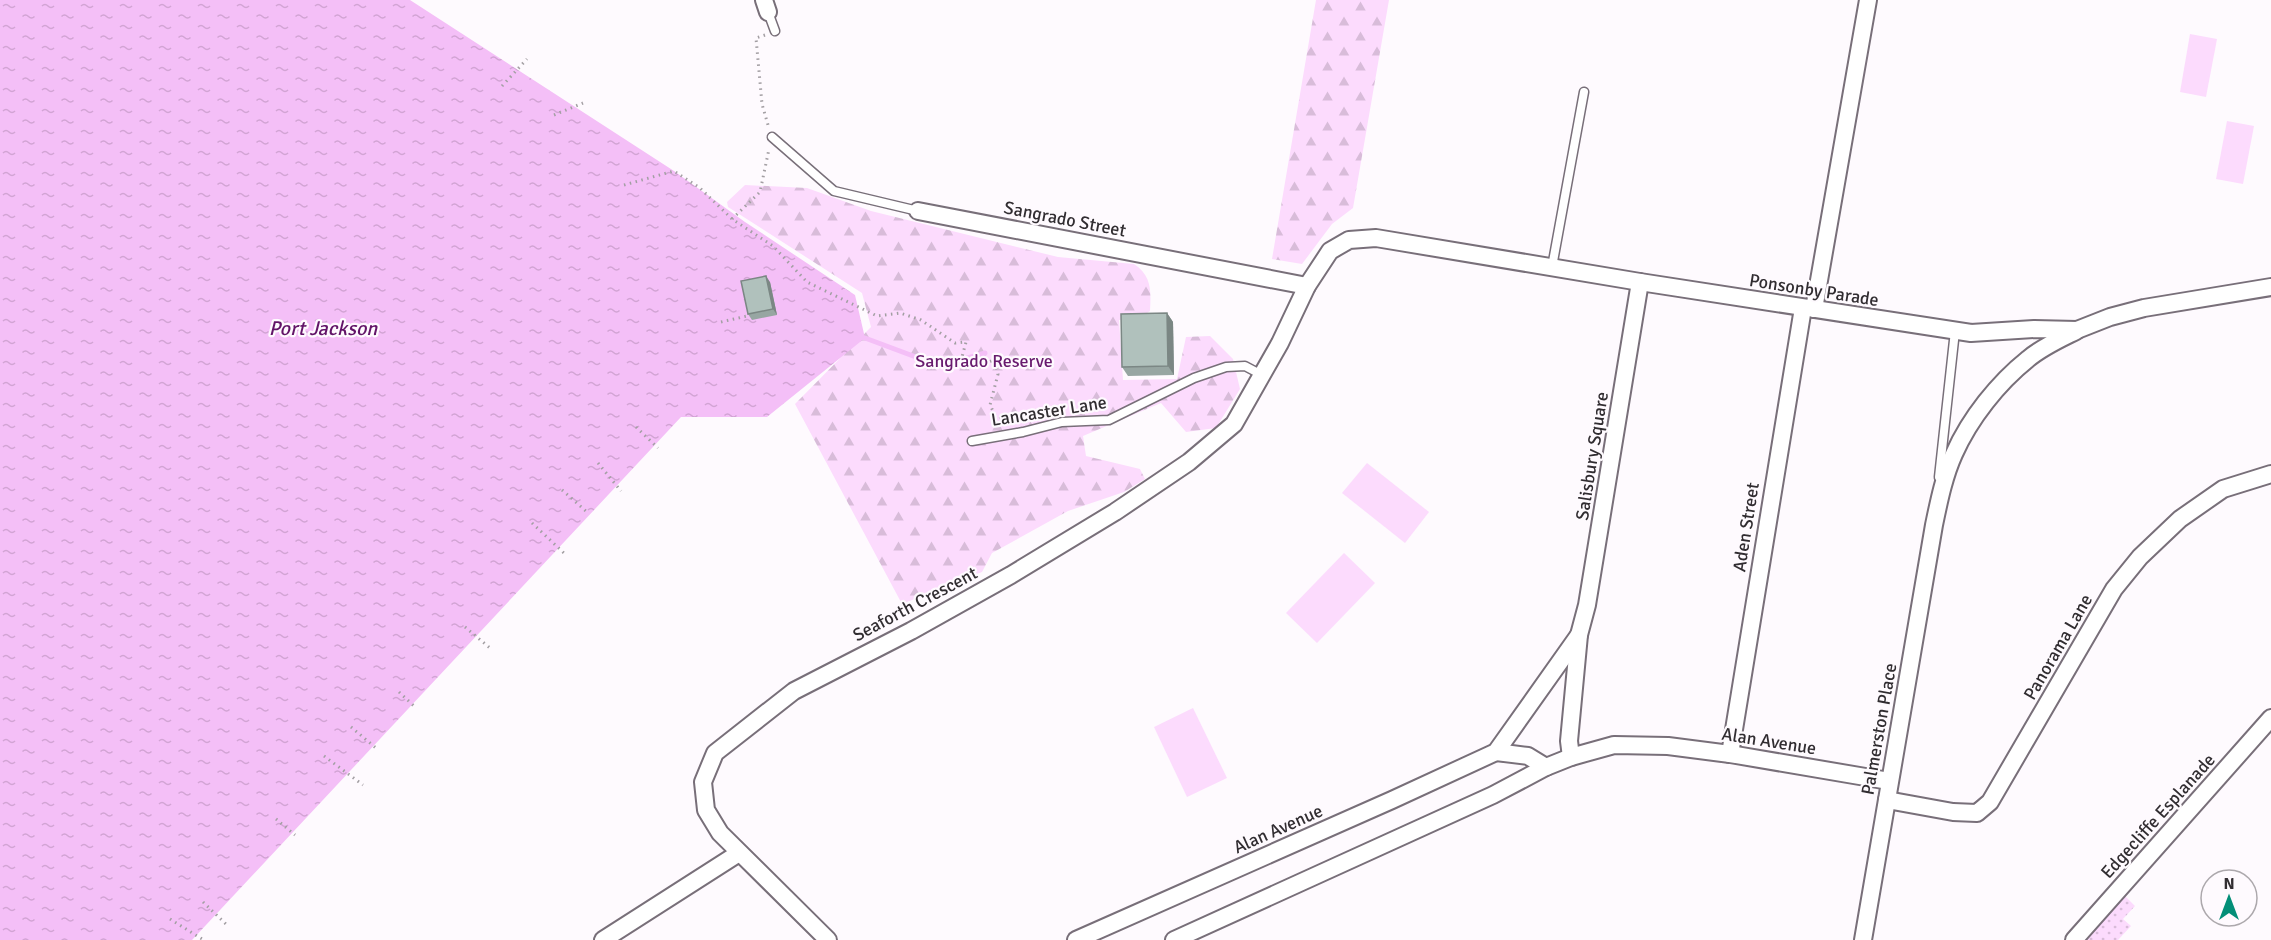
<svg xmlns="http://www.w3.org/2000/svg" width="2271" height="940" viewBox="0 0 2271 940" font-family="Signika,sans-serif">
  <defs>
    <pattern id="green-dots" width="8" height="8" patternUnits="userSpaceOnUse" patternTransform="scale(1.5)"><rect width="8" height="8" fill="#fcdbfd"/><path d="M2 2h.1M6 6h.1" fill="none" stroke="#d8bcd9" stroke-width="1.8" stroke-linecap="round"/></pattern>
    <pattern id="forest-firs" width="22" height="20" patternUnits="userSpaceOnUse" patternTransform="scale(1.5)"><rect width="22" height="20" fill="#fcdbfd"/><path d="M5 1l3.5 6h-7zM16 11l3.5 6h-7z" fill="#d8bcd9"/></pattern>
    <pattern id="water-ripples" width="26" height="14" patternUnits="userSpaceOnUse" patternTransform="scale(1.5)"><rect width="26" height="14" fill="#f4bff7"/><path d="M2 4q2-2 4 0t4 0M15 11q2-2 4 0t4 0" fill="none" stroke="#d2a4d4"/></pattern>
  </defs>
  <rect width="100%" height="100%" fill="#fefafe"/>
  <path fill="url(#green-dots)" d="M2124 895 2135 906 2123 919 2131 926 2118 940H2083Z"/>
  <g fill="url(#forest-firs)">
    <path d="M1316 0H1389L1353 208 1332 224 1302 264 1272 259Z"/>
    <path d="M745 185 807 188 871 211 1058 257 1134 264C1152 276 1151 291 1150 311L1140 318 1119 320 1123 380 1177 379 1186 337 1210 336 1233 359 1240 389 1216 428 1186 432 1161 403 1083 436 1086 456 1140 469 1145 479 1124 492 1068 511 992 553 982 572 902 604 795 404 871 327 862 293 728 207 727 202Z"/>
  </g>
  <g fill="#fcdbfd">
    <path d="M2190 34 2217 39 2206 97 2180 92Z"/>
    <path d="M2227 121 2254 126 2243 184 2216 179Z"/>
    <path d="M1367 463 1429 512 1405 543 1342 493Z"/>
    <path d="M1344 553 1375 583 1317 643 1286 613Z"/>
    <path d="M1193 708 1227 778 1187 797 1154 727Z"/>
  </g>
  <path fill="url(#water-ripples)" d="M0 0H410L674 171 745 222 855 295 865 338 767 417H681L192 940H0Z"/>
  <g fill="none" stroke-linecap="round" stroke-linejoin="round">
    <path stroke="#f4bff7" stroke-width="5" d="M865 338 940 366 985 353"/>
    <defs>
      <g id="service">
        <path d="M768 12 775 31"/>
        <path d="M772 137 834 191 918 211"/>
        <path d="M1552 267 1584 92"/>
        <path d="M972 441 1023 432 1062 422 1109 420 1194 378 1226 367 1245 366 1262 375"/>
        <path d="M1939 477 1955 331"/>
      </g>
      <g id="minor">
        <path d="M764 0 768 12"/>
        <path d="M918 211 1307 286"/>
        <path d="M1814 309 1868 0"/>
        <path d="M1496 752 1528 756 1546 767"/>
        <path d="M1730 754 1803 308"/>
        <path d="M1571 757 1569 741 1579 635 1587 605 1640 282"/>
        <path d="M1887 800 1953 812 1977 813 1990 802 2114 589 2140 557 2180 519 2223 489 2271 474"/>
        <path d="M603 940 739 853"/>
        <path d="M828 940 720 833 706 810 703 782 715 753 794 691 911 631 1011 575 1115 512 1189 462 1234 424 1280 343 1307 286 1330 251 1349 240 1376 238 1640 282 1971 333 2034 329 2077 330 2110 317 2144 308 2271 287"/>
        <path d="M1076 940 1392 800 1496 752 1579 635"/>
        <path d="M1174 940 1493 795 1546 767 1571 757 1614 745 1668 746 1730 754 1889 781"/>
        <path d="M1863 940 1934 525C1939 501 1944 476 1954 454 1970 418 1998 383 2028 359 2042 347 2060 339 2076 331"/>
        <path d="M2074 940 2271 718"/>
      </g>
    </defs>
    <use href="#service" stroke="#786f79" stroke-width="11"/>
    <use href="#minor" stroke="#786f79" stroke-width="20"/>
    <g stroke="#a39fa3" stroke-width="3" stroke-dasharray="1.5 4.5" stroke-linecap="butt">
      <path d="M765 35 756 38 762 104 768 125"/>
      <path d="M502 86 527 59"/>
      <path d="M554 115 583 103"/>
      <path d="M624 185 674 171 700 188 732 219 773 246 807 282 877 316 900 313 921 320 955 343 966 342 962 357 978 368 993 360 998 374 990 405 995 415 1011 421"/>
      <path d="M732 219 760 192 769 149"/>
      <path d="M721 322 747 316"/>
      <path d="M636 427 658 448"/>
      <path d="M598 463 621 491"/>
      <path d="M562 490 587 512"/>
      <path d="M532 523 565 554"/>
      <path d="M465 627 490 648"/>
      <path d="M399 692 414 706"/>
      <path d="M351 727 376 748"/>
      <path d="M324 756 363 785"/>
      <path d="M276 819 295 835"/>
      <path d="M203 902 228 926"/>
      <path d="M170 919 202 939"/>
    </g>
    <use href="#service" stroke="#fff" stroke-width="8"/>
    <use href="#minor" stroke="#fff" stroke-width="16"/>
  </g>
  <g fill="#97a6a2">
    <path d="M770 282 777 315 752 320 748 314Z"/>
    <path d="M1167 313 1173 322 1174 375 1128 376 1122 367Z"/>
  </g>
  <g fill="#7b8784">
    <path d="M766 276 770 282 777 315 773 309Z"/>
    <path d="M1167 313 1173 322 1174 375 1168 366Z"/>
  </g>
  <g fill="#b0c1bc" stroke="#7b8784" stroke-width="1.5">
    <path d="M766 276 773 309 748 314 741 281Z"/>
    <path d="M1167 313 1168 366 1122 367 1121 314Z"/>
  </g>
  <g text-anchor="middle" stroke-width="4.5" stroke-linejoin="round" paint-order="stroke">
    <g font-size="18" fill="#312d31" stroke="#fefafe">
      <text transform="translate(1065 219) rotate(11)" y="6">Sangrado Street</text>
      <text transform="translate(1814 290) rotate(9)" y="6">Ponsonby Parade</text>
      <text transform="translate(1049 411) rotate(-9)" y="6">Lancaster Lane</text>
      <text transform="translate(1592 456) rotate(-81)" y="6">Salisbury Square</text>
      <text transform="translate(1746 527) rotate(-81)" y="6">Aden Street</text>
      <text transform="translate(915 604) rotate(-28)" y="6">Seaforth Crescent</text>
      <text transform="translate(2058 647) rotate(-60)" y="6">Panorama Lane</text>
      <text transform="translate(1879 729) rotate(-80)" y="6">Palmerston Place</text>
      <text transform="translate(1769 741) rotate(9)" y="6">Alan Avenue</text>
      <text transform="translate(2158 816) rotate(-48)" y="6">Edgecliffe Esplanade</text>
      <text transform="translate(1278 829) rotate(-24)" y="6">Alan Avenue</text>
    </g>
    <g font-size="18" fill="#681b6e" stroke="#fefafe">
      <text x="984" y="367">Sangrado Reserve</text>
    </g>
    <g font-size="20" font-style="italic" fill="#621468" stroke="#fefafe">
      <text x="323" y="335">Port Jackson</text>
    </g>
  </g>
  <g transform="translate(2229 898)"><circle r="28" fill="#fefafe" stroke="#aca8ac" stroke-width="1.5"/>
  <path d="M0-4.5L10 22L0 15L-10 22Z" fill="#038f78"/>
  <text y="-9" font-size="16" font-weight="bold" text-anchor="middle" fill="#312d31">N</text>
  </g>
</svg>
